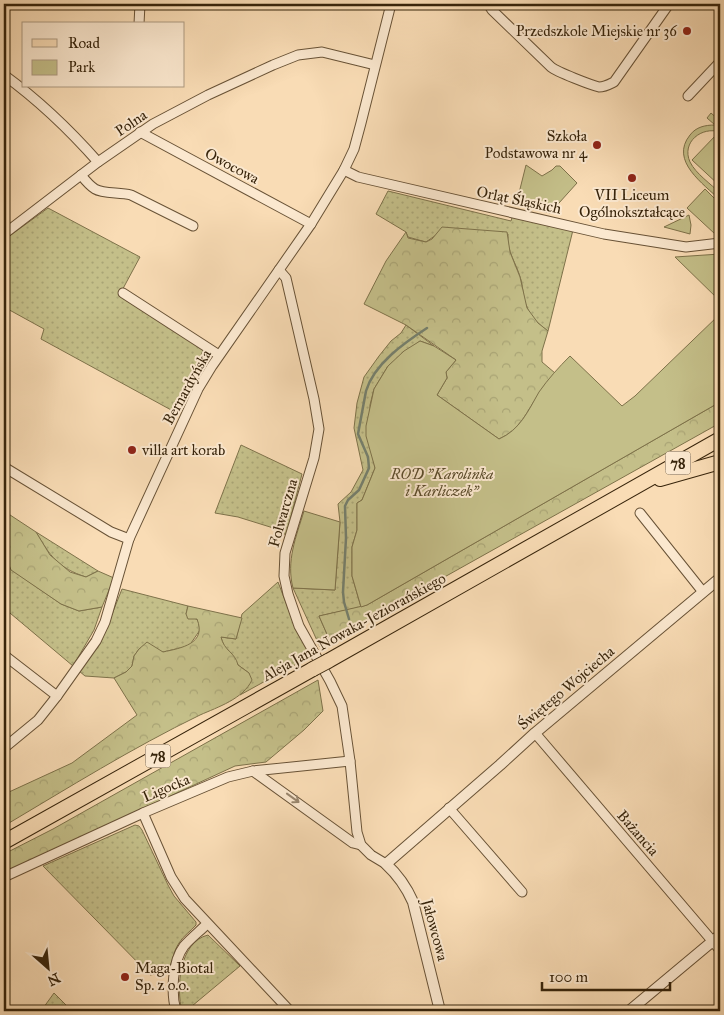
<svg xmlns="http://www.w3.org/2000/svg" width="724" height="1015" viewBox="0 0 724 1015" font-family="'IM FELL Great Primer',serif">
  <defs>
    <pattern id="grass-dots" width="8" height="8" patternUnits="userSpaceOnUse" patternTransform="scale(1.25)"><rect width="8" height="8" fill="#c4bf89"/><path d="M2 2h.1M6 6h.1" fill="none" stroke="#a9a475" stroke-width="1.8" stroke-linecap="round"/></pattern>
    <pattern id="forest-crowns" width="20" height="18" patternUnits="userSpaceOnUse" patternTransform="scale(1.25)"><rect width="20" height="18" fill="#c4bf89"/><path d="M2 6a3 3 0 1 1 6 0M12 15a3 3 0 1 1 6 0" fill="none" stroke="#a9a475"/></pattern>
  </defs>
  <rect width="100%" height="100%" fill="#f9dcb5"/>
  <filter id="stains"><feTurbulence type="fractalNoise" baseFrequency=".004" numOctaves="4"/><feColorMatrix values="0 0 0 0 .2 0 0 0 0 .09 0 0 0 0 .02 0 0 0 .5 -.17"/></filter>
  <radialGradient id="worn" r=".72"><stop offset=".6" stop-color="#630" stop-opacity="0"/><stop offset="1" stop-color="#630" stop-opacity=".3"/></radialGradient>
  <g fill="url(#grass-dots)" stroke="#7e724a">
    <path d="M388 191 511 221 513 214 574 226 548 331C540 325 530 317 527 307 523 299 523 288 521 280 517 264 506 251 508 234L436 235 426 242 408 237 406 232 376 214Z"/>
    <path d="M48 208 140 257 119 296 204 349 173 411 41 339 44 329 4 307V240Z"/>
    <path d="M406 325 434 346 420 341 388 366 374 389 370 405 372 454 375 468 362 500 357 503V530L352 547V576L361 607 319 616 330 641 320 647 293 588 335 590 340 522 338 504 351 492 363 470 354 428 357 403 364 377 379 356 391 341 401 333Z"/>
    <path d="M241 445 302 474 287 532 281 537 283 531 238 517 215 513Z"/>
    <path d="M36 532 98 571 86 577C58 568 50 556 36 532Z"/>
    <path d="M4 552 12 570 61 604 79 611 102 607 94 630 73 666 4 608Z"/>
    <path d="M278 582 293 621 311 656 240 695 244 691 249 673 238 665 229 651 223 645 221 637 236 639 242 614Z"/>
    <path d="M122 589 188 606 186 614 198 620 200 630 189 646 163 652 139 649 134 656 132 666 126 672 114 678 85 676 79 671 101 642Z"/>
    <path d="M135 825 139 826 142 830 168 885 174 896 196 922V925C191 931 183 936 179 943 168 960 178 971 150 975L43 866Z"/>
    <path d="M208 935 240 966 186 1011H182C176 988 179 942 208 935Z"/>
    <path d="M54 993 72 1011H41Z"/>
  </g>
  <g fill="url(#forest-crowns)" stroke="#7e724a">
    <path d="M442 227 507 232 510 252 520 277 527 308 538 323 548 331 542 351V362L555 373C550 379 544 385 540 392 527 411 521 429 499 439L437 395 447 378 446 372 456 360 406 325 364 304 386 261 406 232 408 238 426 242 432 239Z"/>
    <path d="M720 402V423L330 641 319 616 367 605Z"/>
    <path d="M4 511 36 532 50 555 70 572 86 577 98 571 114 578 102 607 79 611 61 604 11 570 4 552Z"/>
    <path d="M188 606 242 618 236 639 221 637C224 651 235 652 238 665L249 673 252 680C243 699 218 707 200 715 132 748 68 788 4 826V781L9 792 72 763 137 715 114 678 126 672 132 666 134 656 139 649 147 642 163 652C181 648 207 644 197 619H188L186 614Z"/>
    <path d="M318 680 323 711 304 730 266 762 235 766 4 873V854L53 829Z"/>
  </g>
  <g fill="#c4bf89" stroke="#7e724a">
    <path d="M711 113 720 121V132C702 126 681 142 690 162 696 174 711 184 720 193V200C704 184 669 161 690 135 696 127 705 125 715 125L707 118Z"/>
    <path d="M717 134 720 137V186L692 160Z"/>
    <path d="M526 165 542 176 552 170 556 166H560L577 183 550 213 516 205Z"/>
    <path d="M705 189 720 204V228L715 234 687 208Z"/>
    <path d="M689 215 691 225 690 234 664 227Z"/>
    <path d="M720 254V301L675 257Z"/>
    <path d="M720 314V402L367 605 361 607 352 576V547L357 530V503L362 500 375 468 366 436V426L374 389 388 366 404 351 420 341 434 346 456 360 446 372 447 378 437 395 499 439C520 430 528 411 539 392 548 379 559 367 570 356L622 406 635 396Z"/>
    <path d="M304 511 340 522 335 590 293 588C286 561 296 537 304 511Z"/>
  </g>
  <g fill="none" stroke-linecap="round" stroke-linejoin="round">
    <path stroke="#757f6c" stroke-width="2.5" d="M349 619 344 602 343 592 346 538 345 506 348 500 359 490 369 468 368 457 358 434 366 391C374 364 404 343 427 328"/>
    <defs>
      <g id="minor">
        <path d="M490 4V7L492 10 551 67C557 72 591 85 599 87 605 87 610 84 614 82L669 4"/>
        <path d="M139 24 140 4"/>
        <path d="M4 75C41 102 68 128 98 162"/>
        <path d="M688 96 720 62"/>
        <path d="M140 132 311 224"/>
        <path d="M344 170 358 177 604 234 686 247 720 243"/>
        <path d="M81 175C85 180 90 186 95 189 103 194 120 192 131 195L193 226"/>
        <path d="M4 234 98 162 153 124 208 95 273 65 298 55 322 52 375 65"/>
        <path d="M279 270 286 278 314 399 319 429 314 458 285 553 284 576 288 594 299 626 330 681 342 706 350 761 357 832 361 845 371 855 386 864"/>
        <path d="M123 293 219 355"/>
        <path d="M4 467 111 532 129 539"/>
        <path d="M640 513 703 592"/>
        <path d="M4 655 57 696"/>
        <path d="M535 733 720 950"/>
        <path d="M4 748 38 720 57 696 96 641 105 622 129 539 198 389 212 366 311 224 344 170 354 149 361 123 391 4"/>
        <path d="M253 771 353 843 361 845"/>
        <path d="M449 808 522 892"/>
        <path d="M143 813 171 877 185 899 290 1011"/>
        <path d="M4 877 143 813 228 777 253 771 350 761"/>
        <path d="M176 1011C171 993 172 962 184 946 191 938 200 931 207 924"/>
      </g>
      <g id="tertiary">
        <path d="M440 1011 413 902C406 886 398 875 386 864L500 765 535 733 720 578"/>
        <path d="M629 1011 720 935"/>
      </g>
      <g id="primary">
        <path d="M660 479 720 462"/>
        <path d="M328 661 720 439"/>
        <path d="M4 842 313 669"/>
      </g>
    </defs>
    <use href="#minor" stroke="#685236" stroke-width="11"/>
    <use href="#tertiary" stroke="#685236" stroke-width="12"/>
    <use href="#primary" stroke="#37240b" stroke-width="16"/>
    <use href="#minor" stroke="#fbe8cf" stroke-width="9"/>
    <use href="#tertiary" stroke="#fbe8cf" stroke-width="10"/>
    <use href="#primary" stroke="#f9dcb5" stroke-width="14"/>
    <defs>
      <path id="primary-bridge" d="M313 669 328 661"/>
    </defs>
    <use href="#primary-bridge" stroke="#37240b" stroke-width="16" stroke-linecap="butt"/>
    <use href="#primary-bridge" stroke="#f9dcb5" stroke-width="14"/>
  </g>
  <defs><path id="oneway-shaft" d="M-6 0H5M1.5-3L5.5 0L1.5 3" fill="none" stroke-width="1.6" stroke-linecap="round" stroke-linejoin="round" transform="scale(1.25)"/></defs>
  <use stroke="#99866d" href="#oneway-shaft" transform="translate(293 798) rotate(36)"/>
  <g fill="#8f2418" stroke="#fbe8cf" stroke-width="2">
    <circle cx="687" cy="31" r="5"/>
    <circle cx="597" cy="145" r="5"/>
    <circle cx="632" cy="178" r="5"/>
    <circle cx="132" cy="450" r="5"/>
    <circle cx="125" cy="977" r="5"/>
  </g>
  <g text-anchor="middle" stroke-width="4" stroke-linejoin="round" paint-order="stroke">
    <g fill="#fbe8cf" stroke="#725f46" stroke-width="1">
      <rect x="665.5" y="451.5" width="25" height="23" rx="4"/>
      <rect x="145.5" y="744.5" width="25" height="23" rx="4"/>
    </g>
    <g font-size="14" font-weight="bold" fill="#37240b">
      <text x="678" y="468">78</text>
      <text x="158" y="761">78</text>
    </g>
    <g font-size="15" fill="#37240b" stroke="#fbe8cf" text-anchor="end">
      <text x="677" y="36">Przedszkole Miejskie nr 36</text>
      <text x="587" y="141">Szkoła<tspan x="587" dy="17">Podstawowa nr 4</tspan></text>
      <text x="632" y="200" text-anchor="middle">VII Liceum<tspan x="632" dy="17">Ogólnokształcące</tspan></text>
      <text x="142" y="455" text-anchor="start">villa art korab</text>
      <text x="135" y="973" text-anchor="start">Maga-Biotal<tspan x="135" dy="17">Sp. z o.o.</tspan></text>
    </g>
    <g font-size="15" fill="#37240b" stroke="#fbe8cf">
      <text transform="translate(131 123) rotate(-34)" y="5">Polna</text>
      <text transform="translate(232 166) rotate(28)" y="5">Owocowa</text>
      <text transform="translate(519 200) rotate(12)" y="5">Orląt Śląskich</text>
      <text transform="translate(187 387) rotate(-61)" y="5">Bernardyńska</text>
      <text transform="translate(283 513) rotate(-74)" y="5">Folwarczna</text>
      <text transform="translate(354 627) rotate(-29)" y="5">Aleja Jana Nowaka-Jeziorańskiego</text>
      <text transform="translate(566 688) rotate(-40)" y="5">Świętego Wojciecha</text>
      <text transform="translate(166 788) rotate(-23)" y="5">Ligocka</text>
      <text transform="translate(638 833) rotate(49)" y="5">Bażancia</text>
      <text transform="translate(435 930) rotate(75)" y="5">Jałowcowa</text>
    </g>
    <g font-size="15" font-style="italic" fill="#5a4b2a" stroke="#fbe8cf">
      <text x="442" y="479">ROD "Karolinka<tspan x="442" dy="17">i Karliczek"</tspan></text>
    </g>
  </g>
  <rect width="724" height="1015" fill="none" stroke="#f9dcb5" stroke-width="20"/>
  <rect x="5" y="5" width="714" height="1005" fill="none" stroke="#37240b" stroke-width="2.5"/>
  <rect x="10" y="10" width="704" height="995" fill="none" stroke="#37240b"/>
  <rect x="22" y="22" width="162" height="65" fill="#fbe8cf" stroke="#ad9a81"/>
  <rect x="32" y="39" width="25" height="8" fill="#f9dcb5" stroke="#ad9a81"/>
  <text x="68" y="48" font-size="15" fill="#37240b">Road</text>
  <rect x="32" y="60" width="25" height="15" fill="#c4bf89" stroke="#ad9a81"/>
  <text x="68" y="72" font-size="15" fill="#37240b">Park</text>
  <g transform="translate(48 968) rotate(153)" stroke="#fbe8cf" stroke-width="4" paint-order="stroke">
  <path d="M0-4L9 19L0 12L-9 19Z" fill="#37240b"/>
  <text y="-8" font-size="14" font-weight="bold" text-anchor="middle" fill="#37240b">N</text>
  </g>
  <path d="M542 982v8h128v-8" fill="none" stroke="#37240b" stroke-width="2.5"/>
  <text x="549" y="982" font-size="15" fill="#37240b" stroke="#fbe8cf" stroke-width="4" paint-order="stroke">100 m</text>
  <rect width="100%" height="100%" filter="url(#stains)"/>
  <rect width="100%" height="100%" fill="url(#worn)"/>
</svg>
